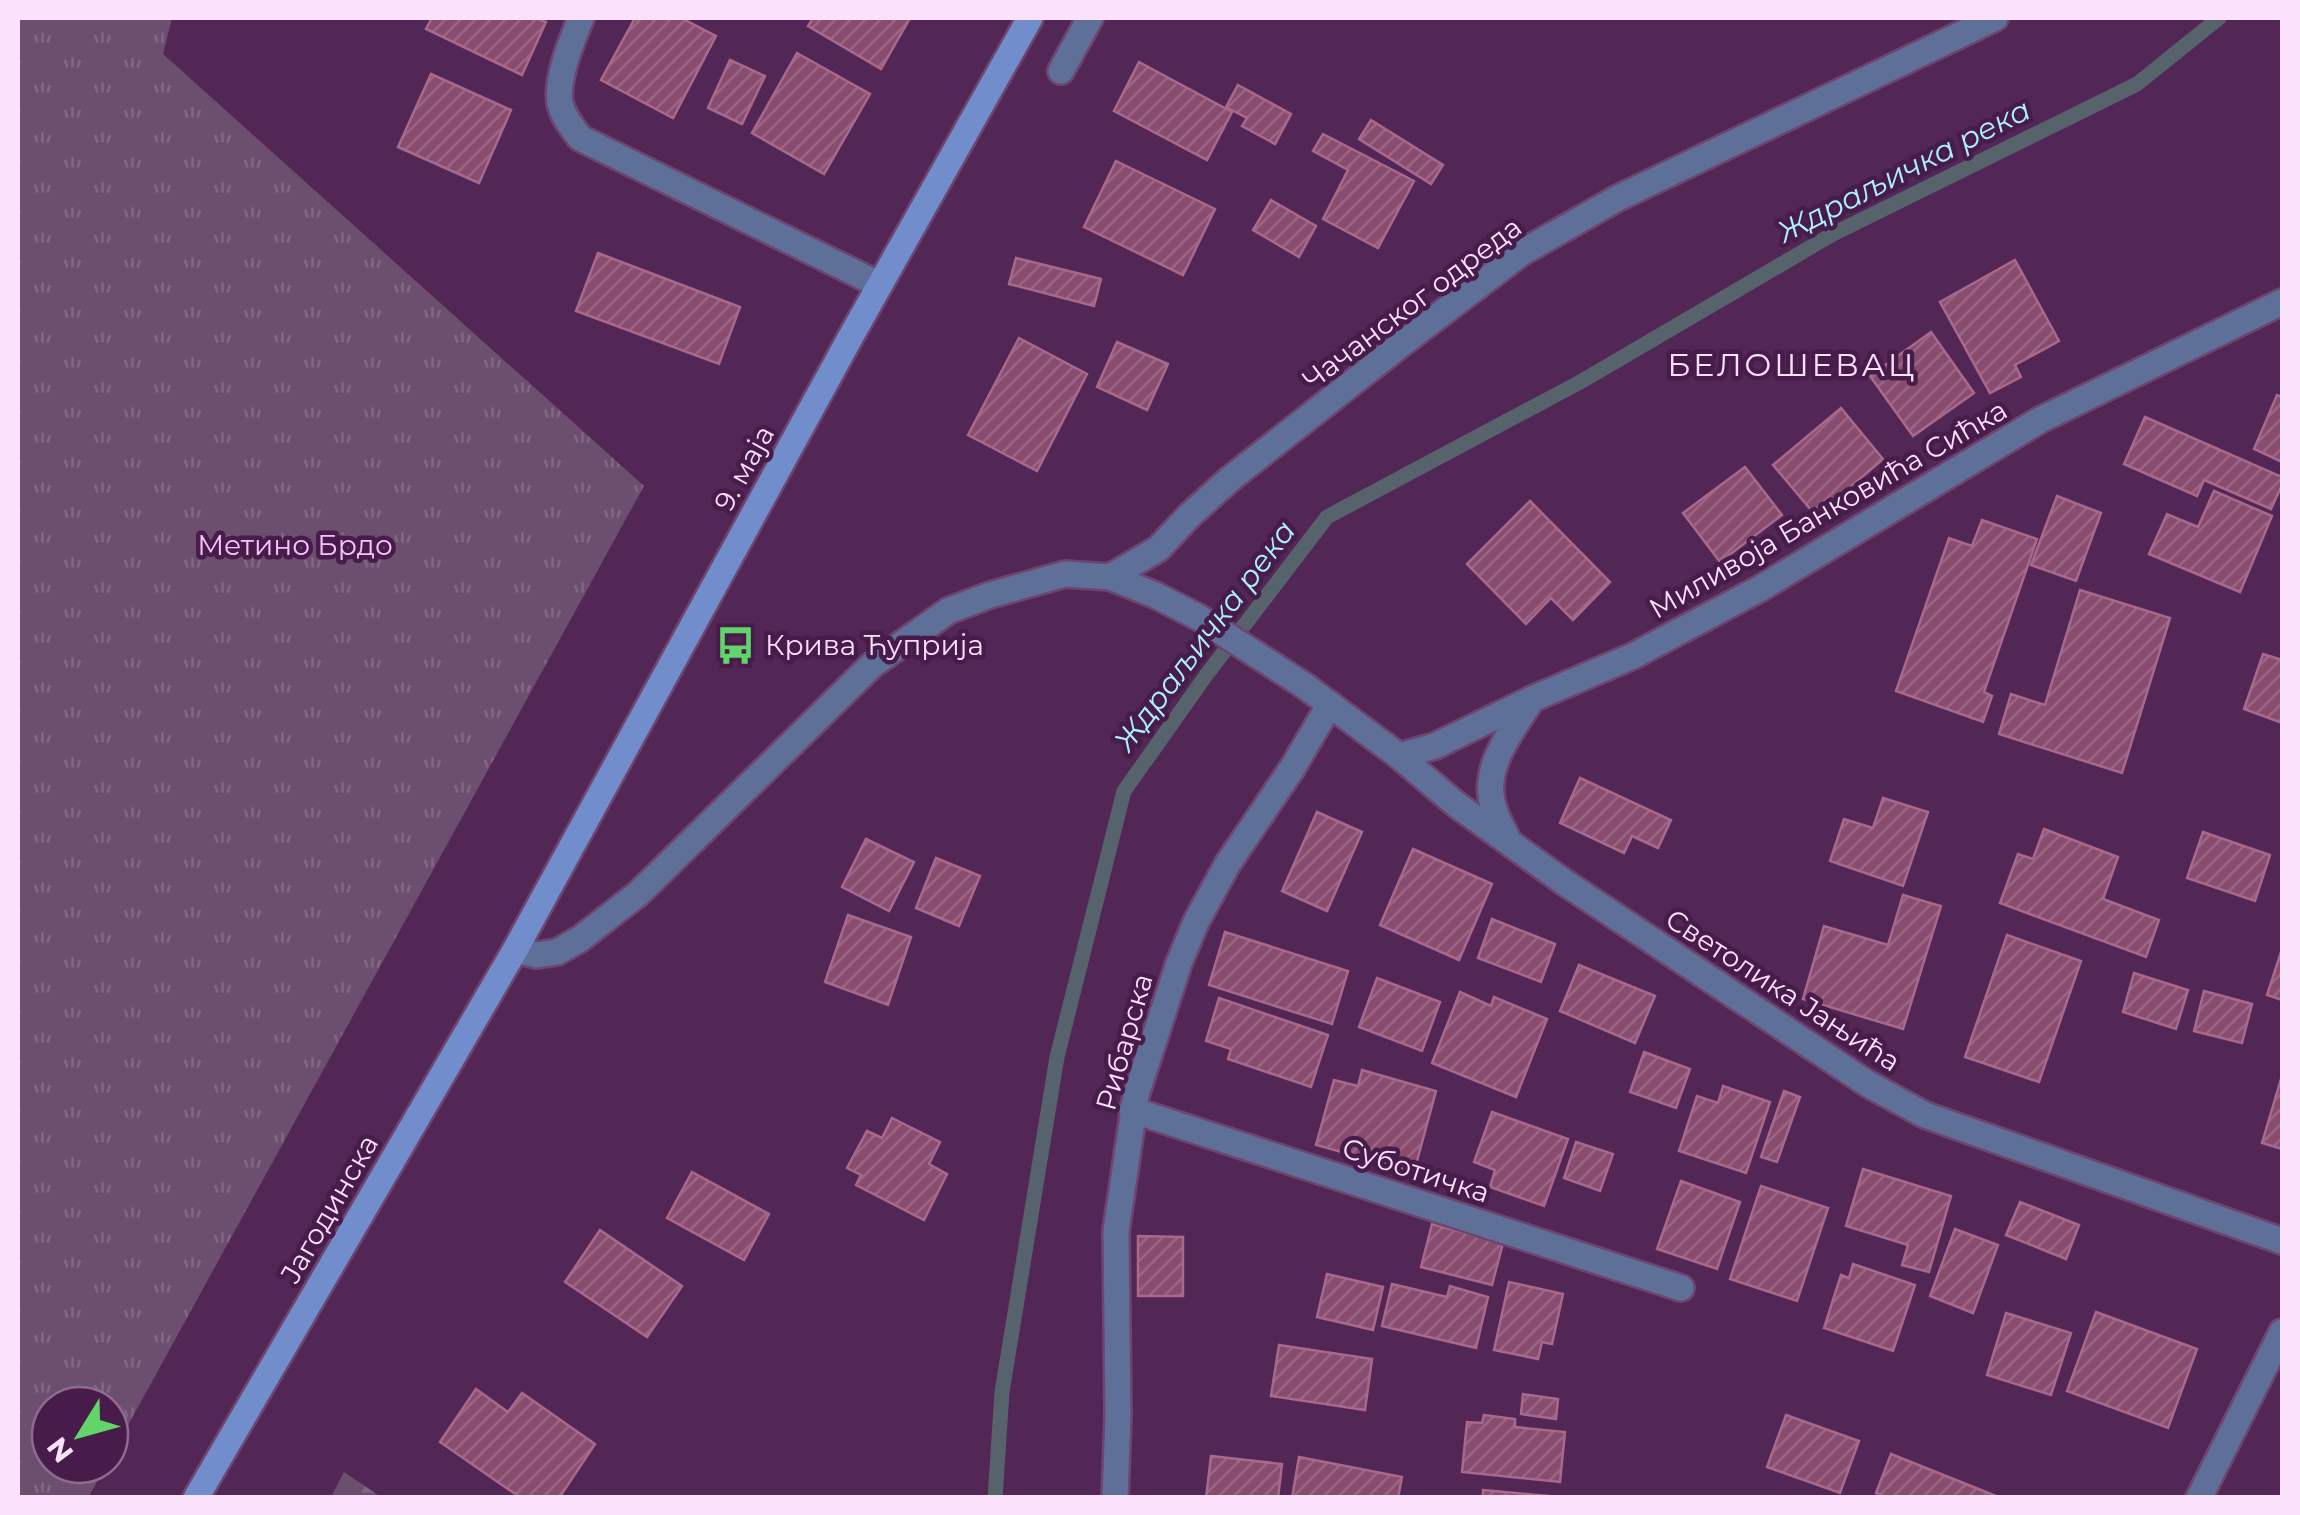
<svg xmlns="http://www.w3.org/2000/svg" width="2300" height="1515" viewBox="0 0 2300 1515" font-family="Montserrat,sans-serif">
  <defs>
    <pattern id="grass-tufts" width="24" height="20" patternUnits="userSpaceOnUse" patternTransform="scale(2.5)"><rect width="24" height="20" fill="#6c4e6e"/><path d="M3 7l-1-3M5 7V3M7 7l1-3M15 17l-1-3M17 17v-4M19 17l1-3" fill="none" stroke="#826784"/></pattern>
    <pattern id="forest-firs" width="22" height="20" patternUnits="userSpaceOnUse" patternTransform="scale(2.5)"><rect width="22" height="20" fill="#6c4e6e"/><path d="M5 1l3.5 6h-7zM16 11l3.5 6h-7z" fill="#826784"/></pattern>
    <pattern id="building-hatch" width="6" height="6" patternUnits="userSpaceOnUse" patternTransform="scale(2.5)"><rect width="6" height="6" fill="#884c6f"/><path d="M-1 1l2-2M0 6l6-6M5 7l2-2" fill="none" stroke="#9a6684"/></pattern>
  </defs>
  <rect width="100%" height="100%" fill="#522755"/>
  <path fill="url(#grass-tufts)" d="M18 18H172L163 54 644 486 110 1458V1405H50V1465H106L88 1498 18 1497Z"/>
  <path fill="url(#forest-firs)" d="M344 1472 381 1497H331Z"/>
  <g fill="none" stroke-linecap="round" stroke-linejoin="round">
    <path stroke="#56626c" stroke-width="15" d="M995 1498 1002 1392 1057 1057 1124 791 1207 674 1327 517 1582 381 1833 234 2137 84 2219 18"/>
  </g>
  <g fill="url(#building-hatch)" stroke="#a8698d" stroke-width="2.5">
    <path d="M432 18H536L546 22 522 75 426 29Z"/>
    <path d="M635 18H681L716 36 673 118 601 80Z"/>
    <path d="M813 18H910L881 69 808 26Z"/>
    <path d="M797 53 870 94 824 174 752 133Z"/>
    <path d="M730 60 765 76 742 124 708 108Z"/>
    <path d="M1139 62 1232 112 1207 160 1114 111Z"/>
    <path d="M431 74 511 110 479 183 398 147Z"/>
    <path d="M1238 85 1291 114 1275 144 1242 126 1247 118 1226 107Z"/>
    <path d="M1371 120 1443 165 1431 184 1359 139Z"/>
    <path d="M1323 134 1414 181 1378 248 1323 219 1348 170 1313 151Z"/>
    <path d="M1116 161 1215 209 1183 275 1084 227Z"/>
    <path d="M1271 200 1316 226 1299 257 1253 230Z"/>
    <path d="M598 253 740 307 719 364 576 311Z"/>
    <path d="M1016 258 1101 279 1094 306 1009 284Z"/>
    <path d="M2015 260 2059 341 2015 365 2021 377 1990 393 1940 302Z"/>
    <path d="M1931 332 1974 393 1913 436 1870 376Z"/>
    <path d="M1019 338 1087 374 1037 471 968 435Z"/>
    <path d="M1117 342 1168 364 1147 410 1097 387Z"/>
    <path d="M2277 395 2282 397V462L2254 449Z"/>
    <path d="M1841 408 1883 459 1816 516 1773 465Z"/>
    <path d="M2145 417 2282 477V485L2271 509 2204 480 2197 496 2124 464Z"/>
    <path d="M1745 467 1782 515 1720 562 1683 513Z"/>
    <path d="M2214 491 2272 516 2240 592 2149 554 2167 514 2198 527Z"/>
    <path d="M2057 496 2101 513 2076 581 2031 565Z"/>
    <path d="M1530 501 1610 582 1573 620 1551 598 1526 624 1467 564Z"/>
    <path d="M1982 520 2037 539 1984 692 1992 696 1983 722 1896 691 1949 538 1972 546Z"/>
    <path d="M2080 590 2170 618 2122 773 1999 734 2011 694 2045 705Z"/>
    <path d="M2263 654 2282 660V723L2244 709Z"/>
    <path d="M1580 778 1671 820 1658 848 1632 836 1624 853 1560 823Z"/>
    <path d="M1883 798 1928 812 1903 886 1830 861 1844 819 1873 828Z"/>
    <path d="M1317 812 1362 832 1327 911 1282 891Z"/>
    <path d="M2044 829 2118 857 2103 899 2159 920 2146 957 2000 903 2018 854 2033 859Z"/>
    <path d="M2203 832 2270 855 2255 901 2187 878Z"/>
    <path d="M866 839 914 862 889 911 842 887Z"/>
    <path d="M1413 849 1492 884 1459 960 1380 925Z"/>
    <path d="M936 858 980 876 959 926 916 908Z"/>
    <path d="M1903 895 1941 906 1903 1029 1803 999 1824 926 1888 945Z"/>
    <path d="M848 915 911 937 888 1005 825 982Z"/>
    <path d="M1492 919 1555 944 1541 982 1478 958Z"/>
    <path d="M1225 932 1348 971 1332 1024 1209 985Z"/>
    <path d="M2007 935 2081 961 2039 1082 1965 1057Z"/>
    <path d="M2282 949V1000L2267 995Z"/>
    <path d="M1579 965 1655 996 1635 1043 1560 1011Z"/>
    <path d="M2134 973 2188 990 2176 1029 2123 1012Z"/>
    <path d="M1377 978 1440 1002 1422 1051 1359 1027Z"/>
    <path d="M2204 991 2252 1004 2242 1043 2194 1031Z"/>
    <path d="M1460 992 1491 1006 1494 997 1547 1019 1516 1097 1432 1063Z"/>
    <path d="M1219 998 1328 1035 1311 1087 1228 1059 1231 1049 1206 1041Z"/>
    <path d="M1644 1052 1690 1069 1676 1108 1630 1092Z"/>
    <path d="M1362 1070 1436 1091 1414 1172 1316 1145 1334 1080 1358 1086Z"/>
    <path d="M2281 1079H2282V1149L2262 1143Z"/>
    <path d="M1723 1086 1770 1102 1746 1173 1679 1151 1697 1096 1718 1103Z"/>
    <path d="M1784 1091 1800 1097 1777 1162 1761 1157Z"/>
    <path d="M1492 1112 1568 1139 1544 1206 1490 1187 1495 1170 1474 1162Z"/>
    <path d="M892 1118 940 1142 929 1164 947 1174 924 1220 856 1185 861 1175 847 1168 867 1131 882 1138Z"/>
    <path d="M1576 1142 1613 1154 1600 1191 1564 1178Z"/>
    <path d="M1863 1169 1951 1196 1929 1272 1902 1265 1908 1245 1846 1226Z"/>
    <path d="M692 1172 769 1214 744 1260 667 1218Z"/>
    <path d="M1681 1181 1740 1202 1717 1269 1657 1249Z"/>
    <path d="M1761 1186 1828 1208 1797 1301 1730 1279Z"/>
    <path d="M2020 1202 2079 1225 2066 1259 2006 1235Z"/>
    <path d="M1432 1224 1503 1243 1492 1285 1421 1267Z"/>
    <path d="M1955 1229 1998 1245 1973 1313 1930 1296Z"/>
    <path d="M600 1230 682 1286 647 1337 565 1282Z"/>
    <path d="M1138 1236 1183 1237V1296H1138Z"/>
    <path d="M1853 1264 1915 1285 1893 1351 1824 1328 1841 1275 1849 1278Z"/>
    <path d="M1327 1274 1383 1287 1373 1330 1317 1317Z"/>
    <path d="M1509 1282 1563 1294 1552 1344 1542 1342 1538 1359 1494 1350Z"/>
    <path d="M1392 1284 1447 1297 1450 1286 1488 1297 1476 1348 1382 1326Z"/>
    <path d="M2096 1312 2197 1349 2168 1428 2067 1391Z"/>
    <path d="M2006 1313 2071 1333 2051 1395 1987 1375Z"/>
    <path d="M1279 1345 1372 1359 1365 1410 1271 1396Z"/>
    <path d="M476 1389 508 1412 522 1393 595 1444 559 1498H521L440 1442Z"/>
    <path d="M1523 1394 1558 1399 1556 1419 1521 1414Z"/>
    <path d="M1484 1415 1515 1419V1427L1565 1432 1560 1482 1462 1472 1467 1422 1482 1423Z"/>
    <path d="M1786 1415 1859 1441 1840 1493 1767 1467Z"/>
    <path d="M1891 1454 2001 1498H1888L1876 1493Z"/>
    <path d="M1211 1456 1282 1464 1278 1498H1206Z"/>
    <path d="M1299 1457 1402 1477 1398 1498H1292Z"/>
    <path d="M1483 1490 1560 1497 1483 1498Z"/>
  </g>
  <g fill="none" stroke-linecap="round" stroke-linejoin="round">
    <defs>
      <g id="minor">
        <path d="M581 18C572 40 556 78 560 103 563 117 572 127 580 138L880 285"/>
        <path d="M1061 71 1090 18"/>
        <path d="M1110 577 1158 549 1190 515 1230 479 1404 342 1521 253 1618 198 1995 18"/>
        <path d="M1132 1110 1681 1288"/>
        <path d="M1115 1498 1118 1416 1116 1231 1136 1095 1179 963 1196 922 1227 865 1293 767 1330 704"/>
        <path d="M2199 1498 2282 1332"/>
      </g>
      <g id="tertiary">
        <path d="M1399 756 1435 746 1532 699 1633 656 1761 588 2040 420 2282 302"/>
        <path d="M1507 838C1503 829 1497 819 1494 809 1480 768 1512 731 1532 699"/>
        <path d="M515 950 537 955 557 952 580 939 639 893 872 665 948 611 990 595 1065 574 1110 577 1155 595 1198 617 1305 686 1399 756 1457 805 1564 882 1868 1084 1925 1115 2282 1241"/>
      </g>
      <path id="secondary" d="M196 1498 515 950 850 338 1030 18"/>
    </defs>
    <use href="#minor" stroke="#6d4570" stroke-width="30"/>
    <use href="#tertiary" stroke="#6d4570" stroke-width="30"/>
    <use href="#secondary" stroke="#6d4570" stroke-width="30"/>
    <use href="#minor" stroke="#5e7098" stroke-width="25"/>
    <use href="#tertiary" stroke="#5e7098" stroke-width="25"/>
    <use href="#secondary" stroke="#718dcb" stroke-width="25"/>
  </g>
  <defs>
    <symbol id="bus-bare" viewBox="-9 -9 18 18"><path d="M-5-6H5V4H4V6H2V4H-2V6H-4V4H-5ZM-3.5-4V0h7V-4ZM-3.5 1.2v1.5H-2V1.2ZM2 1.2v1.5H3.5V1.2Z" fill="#61d56a" stroke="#471c4a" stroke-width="2.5" paint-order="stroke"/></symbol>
  </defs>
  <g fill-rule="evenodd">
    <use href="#bus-bare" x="708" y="618" width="55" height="55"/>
  </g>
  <g text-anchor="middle" stroke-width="9" stroke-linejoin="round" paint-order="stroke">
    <g font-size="28" fill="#fbe1fc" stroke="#471c4a">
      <text transform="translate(1412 303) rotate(-37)" y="10">Чачанског одреда</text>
      <text transform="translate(744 468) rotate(-61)" y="10">9. маја</text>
      <text transform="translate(1828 509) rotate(-30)" y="10">Миливоја Банковића Сићка</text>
      <text transform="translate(1783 990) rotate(33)" y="10">Светолика Јањића</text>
      <text transform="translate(1124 1042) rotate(-74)" y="10">Рибарска</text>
      <text transform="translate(1416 1170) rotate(18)" y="10">Суботичка</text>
      <text transform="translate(329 1209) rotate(-60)" y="10">Јагодинска</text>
    </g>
    <g font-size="28" fill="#f7c2f9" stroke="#471c4a">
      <text x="295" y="555">Метино Брдо</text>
    </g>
    <g font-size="28" fill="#fbe1fc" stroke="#471c4a" text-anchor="start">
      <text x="765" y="655">Крива Ћуприја</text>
    </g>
    <g font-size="30" font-style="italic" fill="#adf2fa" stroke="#471c4a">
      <text transform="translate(1904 171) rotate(-27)" y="10">Ждраљичка река</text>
      <text transform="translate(1205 636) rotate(-53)" y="10">Ждраљичка река</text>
    </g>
    <g font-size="32" letter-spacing="2.5" fill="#fbe1fc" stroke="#471c4a">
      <text x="1792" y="376">БЕЛОШЕВАЦ</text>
    </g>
  </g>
  <rect width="2300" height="1515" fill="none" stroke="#fbe1fc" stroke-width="40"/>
  <g transform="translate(80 1435) rotate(233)"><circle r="48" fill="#471c4a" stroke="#8f6b91" stroke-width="2.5"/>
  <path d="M0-8L18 38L0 25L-18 38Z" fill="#61d56a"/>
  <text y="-15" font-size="28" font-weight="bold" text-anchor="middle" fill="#fbe1fc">N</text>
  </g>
</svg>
